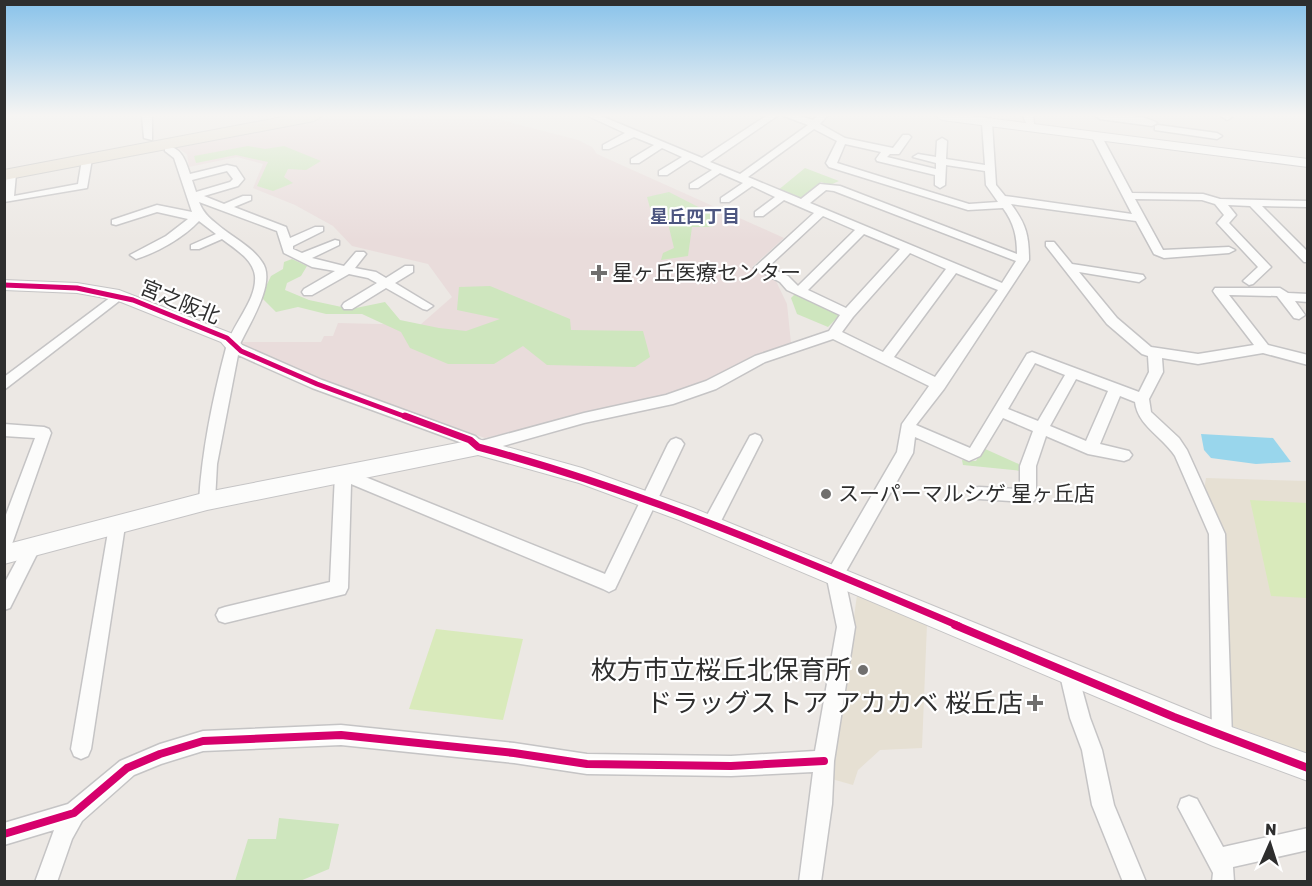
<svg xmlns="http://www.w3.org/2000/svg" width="1312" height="886" viewBox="0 0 1312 886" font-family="Rubik,'Noto Sans JP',sans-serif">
  <rect width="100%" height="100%" fill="#ece8e4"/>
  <g fill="#e6e0d3">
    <path d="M1206 478 1307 481V753L1229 725 1223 537 1204 490Z"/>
    <path d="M857 595 927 624 922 748 880 750 858 770 853 785 832 779Z"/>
  </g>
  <path fill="#e9dcdb" d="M334 116H397V120L434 116H486L578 140 592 147 597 154 784 238 752 267 775 279 787 304 791 343 755 357 709 382 673 395 485 438 321 380 242 348 240 342H321L324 336H333L338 323 420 325 452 297 428 264 352 246 333 226 295 205 253 188 263 164 237 157 189 167 187 154 176 147Z"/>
  <g fill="#cee6be">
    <path d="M248 146 265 149 284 146 321 161 306 170 288 169 284 177 293 183 273 191 257 186 268 162 236 155 196 163 194 156Z"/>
    <path d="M805 168 839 181 830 185 821 182 801 198 777 191Z"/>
    <path d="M669 192 716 216 712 227H692L688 256 661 260 663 253 674 248 665 211 650 208 647 197Z"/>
    <path d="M292 259 307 266 301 276 287 283 285 290 309 300 351 309 385 302 400 320 439 328 466 331 500 319 457 310 459 287 490 286 570 319 571 330 643 331 650 357 635 367 547 365 523 346 494 364H448L410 348 401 332 362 314H326L298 307 276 312 261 297 271 276 283 269 284 262Z"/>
    <path d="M795 294 834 310 839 316 828 327 797 314 791 298Z"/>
    <path d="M983 448 1021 465 1022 471 963 465 962 460 976 461Z"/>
    <path d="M279 818 339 824 329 869 300 881H235L248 839H276Z"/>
  </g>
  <g fill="#d9eabb">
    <path d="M1250 500 1307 503V598L1271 596Z"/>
    <path d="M436 629 523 639 503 720 409 709Z"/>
  </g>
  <path fill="#99d6ec" d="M1201 434 1273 438 1291 462 1256 464 1211 458 1204 450Z"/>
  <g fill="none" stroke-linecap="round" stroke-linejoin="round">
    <defs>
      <g id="minor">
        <path d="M142 116H152V140L144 138Z"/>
        <path d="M588 116H601L702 158 766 116H777L710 162 740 174 808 125 784 116H799L813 120 817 116H827L820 124 845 138 893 148 903 135H909L911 137 899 154H890L887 157 936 169V163L913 157 918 154 936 157 937 141 942 138 947 141 946 159 985 165 982 123 987 120 992 123 996 185 1005 196 1132 214 1092 137 1097 134 1102 137 1132 193 1203 194 1220 199 1308 201V207L1262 206 1308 252V262H1304L1250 206 1228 205 1236 215 1229 223 1271 267 1253 284 1249 285 1243 281 1258 267 1217 223 1224 215 1215 204 1202 200 1135 199 1163 250 1229 247 1235 250 1229 253 1164 258 1154 254 1136 221 1011 204C1026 224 1029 235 1029 260L944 389 916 425 970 448 1027 354 1032 352 1139 392 1149 372 1148 356 1142 354 1107 324 1046 246V242H1054L1072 264 1143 275 1145 278 1139 282 1079 272 1117 318 1151 347 1198 354 1254 345 1215 294 1213 291 1215 288H1280L1288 293 1308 294V302L1295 301 1305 315 1299 319 1294 318 1277 296 1229 295 1268 345 1308 355V365L1263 353 1198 364 1162 358 1163 372 1149 399 1151 412 1179 438 1187 450 1225 534 1232 737 1229 744 1222 747 1215 744 1212 737 1209 534 1175 456C1162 436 1138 426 1135 402L1120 396 1100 444 1129 451 1132 455 1129 459 1124 461 1088 454 1046 436 1036 466V496L1034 501 1028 502 979 499 973 498 971 493 973 488 979 487 1020 489V466L1033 431 1003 418 980 456 969 461 915 437 913 453 844 575 855 627 834 761 832 804 821 882H799L813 772 731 776 587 774 514 763 341 745 203 751 161 764 134 775 82 821 72 839 57 882H35L54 830 4 845V823L68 804 120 761 160 744 203 731 341 725 514 743 587 754 731 756 815 751 837 627 826 574 897 452 902 424 929 386 833 339 765 362 716 389 673 404 584 423 478 453 465 444 312 388 238 355 217 464 215 501 213 506 207 508 201 506 199 501C202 450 213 397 226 348 232 324 257 301 255 276 253 259 235 249 222 239L199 249H191V245L216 234 199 221C183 238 158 252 136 259L130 255 166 236 188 219 157 212 116 225 112 224V220L157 205 192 212 174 158 165 151V147C181 145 186 162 190 174L227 165 236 167 244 179 238 186 204 196 224 204 243 196H251V200L234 207 286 227 290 238 315 227H323V231L293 246V249L302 253 335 240 339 241V245L312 258 344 266 356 252H364L366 254 355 268 376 272 386 278 405 266H413V272L395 283 433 306 427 310 423 309 386 288 352 309H344L342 306 344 303 377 283 368 278 349 274 312 295H304L302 292 304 289 335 271 312 267 284 253 277 231 199 202C204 215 212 220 223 229 236 239 253 248 262 262 277 282 249 324 240 344L322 380 475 436 481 441 584 413 666 395 706 381 755 356 829 331 840 315 787 290 780 282 754 268 814 213 784 200 763 216H755V212L775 197 752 186 729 202H721V198L743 183 720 173 698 188H690V184L712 170 690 160 667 175H659V171L682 157 662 148 639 163H631V159L654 145 634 137 609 149H603V145L625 133ZM814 129 837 141 826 163 829 167 968 210 1003 208C1014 223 1017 236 1017 254L840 186 820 184 801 199 748 177ZM845 144 881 152 876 159 877 161 935 175V185L940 188 945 185 946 165 985 171 986 185 998 202 969 204 837 163ZM227 171 233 179 230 182 196 192 192 180ZM826 190 834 191 1016 261 1002 283 810 203ZM823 216 855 230 798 286 788 276 768 267ZM864 234 900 249 846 308 808 290ZM910 253 946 269 883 352 842 332 853 317ZM956 273 998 290 935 377 894 357ZM1035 363 1065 375 1038 421 1008 409ZM1076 379 1108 391 1086 441 1050 426Z"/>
        <path d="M1023 116H1033L1035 130H1029Z"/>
        <path d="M1095 116C1113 116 1142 113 1157 123L1152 126 1100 119Z"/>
        <path d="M1221 116H1231L1232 117 1227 120Z"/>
        <path d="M1158 125 1217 133 1222 136 1217 139 1155 130V126Z"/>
        <path d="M87 156 92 159 87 188 4 202 7 172 16 174 14 196 78 184 82 159Z"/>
        <path d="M119 291 125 295 123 298 4 390V377Z"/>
        <path d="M4 424 44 427 49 429 51 433 12 544 10 549 4 551V520L35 438 4 436Z"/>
        <path d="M755 434 760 436 762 440 717 529 711 531 705 529 703 524 705 519 750 436Z"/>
        <path d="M676 438 681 440 684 444 615 589 609 592 603 589 351 484 348 588 345 594 225 623 219 621 216 615 219 609 225 607 330 582 335 474 338 470 343 468 605 574 668 444 671 440Z"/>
        <path d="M117 519 123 521 125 526 91 749 88 756 81 759 74 756 71 749 109 526 111 521Z"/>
        <path d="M32 541 38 543 40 548 10 608 4 610V584L26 543Z"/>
        <path d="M1068 662 1075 665 1077 671 1090 718 1102 750 1114 805 1146 882H1123L1092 805 1082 750 1070 718 1059 671 1061 665Z"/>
        <path d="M1189 796 1197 799 1223 847 1308 828V850L1233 867 1234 882H1212L1213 873 1178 807 1181 799Z"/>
      </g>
      <g id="tertiary">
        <path d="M936 116H971L1308 159V167L942 120Z"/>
        <path d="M4 280 77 283 119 290 233 334 242 345 239 349H227L221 342 116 300 77 293 4 290Z"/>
        <path d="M478 439 582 468 693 508 1223 724 1308 754V781L1213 746 679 520 579 483 478 455 207 510 4 564V545L207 492Z"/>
      </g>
      <path id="trunk" d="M288 116H322L314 121 4 180V170Z"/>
    </defs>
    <use href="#minor" stroke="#c5c4c5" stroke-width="3"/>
    <use href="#tertiary" stroke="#c5c4c5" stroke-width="2"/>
    <use href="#trunk" stroke="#c6c5c4" stroke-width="2"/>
    <use href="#minor" fill="#fcfcfb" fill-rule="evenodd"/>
    <use href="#tertiary" fill="#fcfcfb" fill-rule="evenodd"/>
    <use href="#trunk" fill="#e9e2d6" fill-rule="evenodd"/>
    <defs>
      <path id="cycleway-far2" d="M4 285 77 288 133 300 227 338 241 351 317 384 409 418"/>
      <path id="cycleway-far1" d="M405 416 470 440 478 447C644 491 801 559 959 626"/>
      <g id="cycleway">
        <path d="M955 625 1174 717 1308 768"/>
        <path d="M4 834 74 813 127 768 160 754 203 741 341 735 514 753 587 764 731 766 824 761"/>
      </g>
    </defs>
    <use href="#cycleway-far2" stroke="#fff" stroke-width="8"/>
    <use href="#cycleway-far1" stroke="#fff" stroke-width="10"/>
    <use href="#cycleway" stroke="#fff" stroke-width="12"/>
    <use href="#cycleway-far2" stroke="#d6006c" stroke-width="5"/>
    <use href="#cycleway-far1" stroke="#d6006c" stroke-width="7"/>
    <use href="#cycleway" stroke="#d6006c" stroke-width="8"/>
  </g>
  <linearGradient id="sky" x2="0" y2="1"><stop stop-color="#88c2ea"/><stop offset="0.48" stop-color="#f6f5f3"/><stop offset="1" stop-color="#f6f5f3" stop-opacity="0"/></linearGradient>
  <rect width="1312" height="240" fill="url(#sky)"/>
  <g fill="#706f6e" stroke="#fff" stroke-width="2">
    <path d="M596 264h6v6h6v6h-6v6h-6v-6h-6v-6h6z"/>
    <circle cx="826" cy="494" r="6"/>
    <circle cx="863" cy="670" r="6"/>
    <path d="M1032 694h6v6h6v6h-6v6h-6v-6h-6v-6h6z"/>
  </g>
  <g text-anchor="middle" stroke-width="4.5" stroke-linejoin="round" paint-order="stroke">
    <g font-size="18" font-weight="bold" fill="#4d5680" stroke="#fff">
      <text x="695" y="223">星丘四丁目</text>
    </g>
    <g font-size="21" fill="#2e2e2e" stroke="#fff" text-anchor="start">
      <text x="612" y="280">星ヶ丘医療センター</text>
      <text x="838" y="501">スーパーマルシゲ 星ヶ丘店</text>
    </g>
    <g font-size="21" fill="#2e2e2e" stroke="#fff">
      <text transform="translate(180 302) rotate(22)" y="7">宮之阪北</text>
    </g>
    <g font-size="26" fill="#2e2e2e" stroke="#fff" text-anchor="end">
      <text x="851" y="679">枚方市立桜丘北保育所</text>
      <text x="1023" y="712">ドラッグストア アカカベ 桜丘店</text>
    </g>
  </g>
  <rect width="1312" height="886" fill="none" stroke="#2e2e2e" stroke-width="12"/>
  <g transform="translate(1270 844) rotate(3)" stroke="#ffffff" stroke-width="4.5" paint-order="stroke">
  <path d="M0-4.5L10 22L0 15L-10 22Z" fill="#2e2e2e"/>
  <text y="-9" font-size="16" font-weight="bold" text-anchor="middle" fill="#2e2e2e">N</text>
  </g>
</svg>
